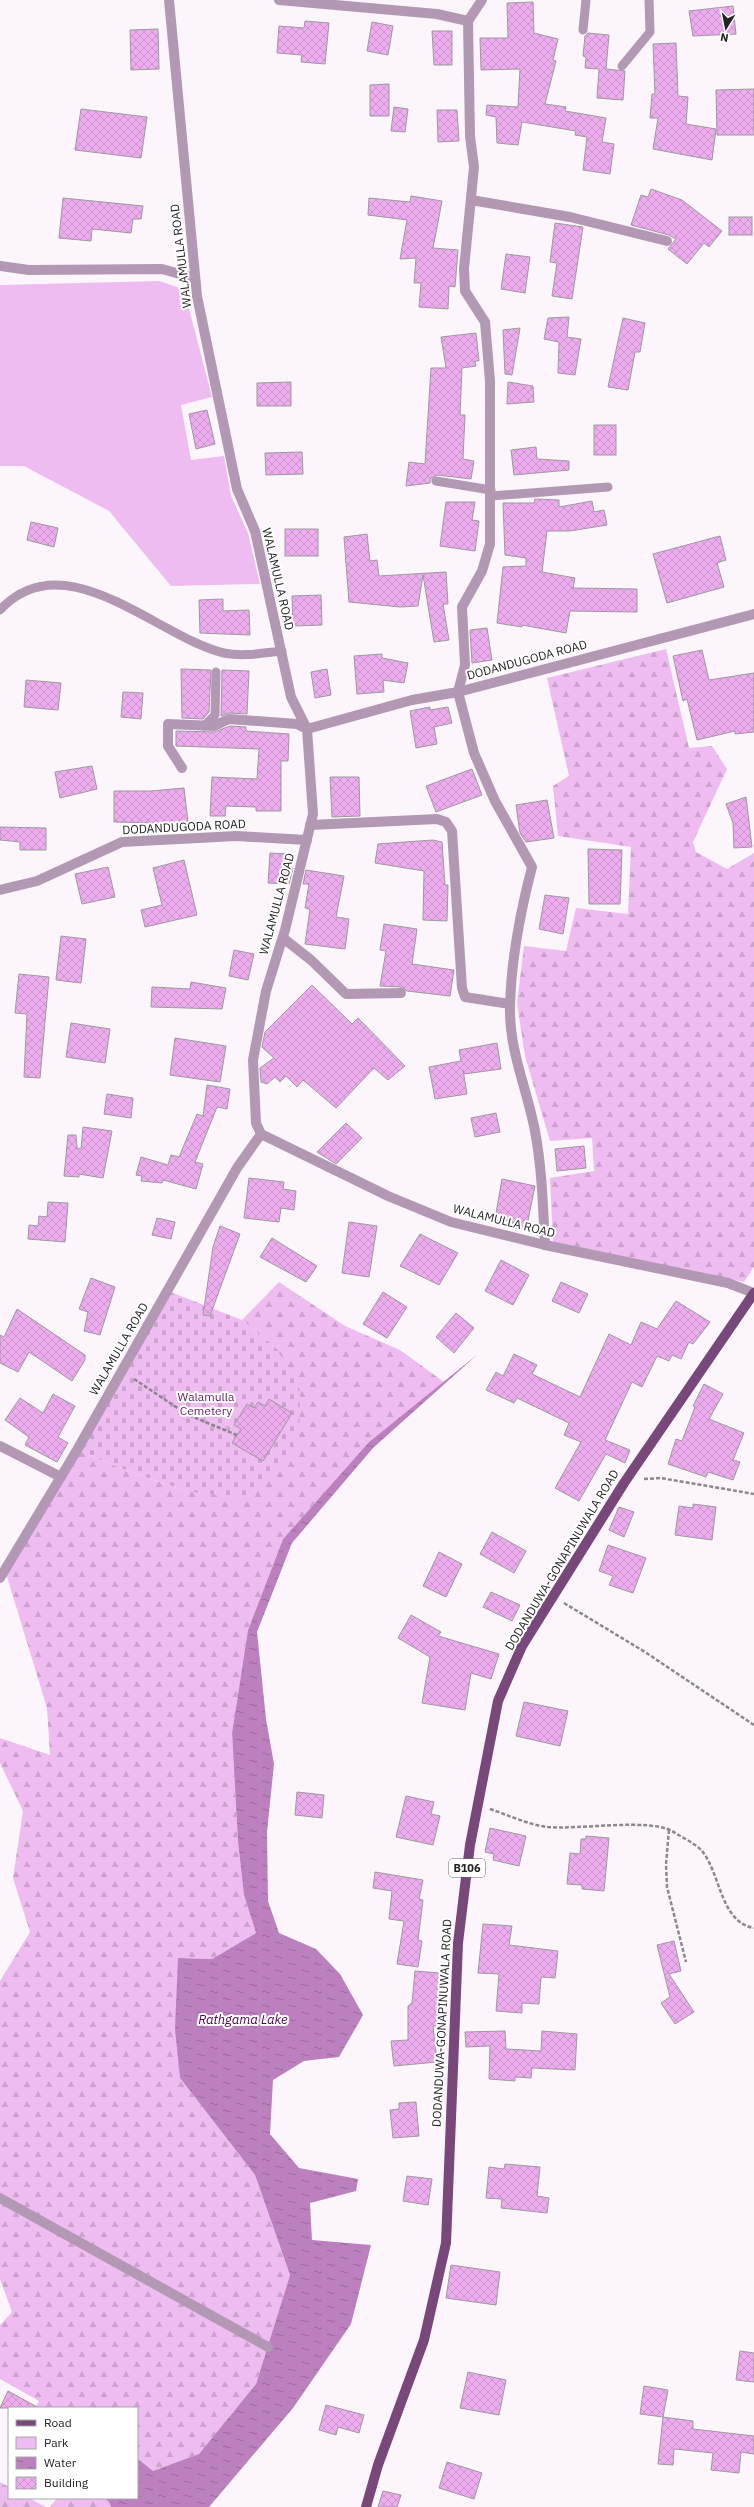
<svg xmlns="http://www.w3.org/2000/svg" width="754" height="2507" viewBox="0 0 754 2507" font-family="'IBM Plex Sans',sans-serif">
  <defs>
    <pattern id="forest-firs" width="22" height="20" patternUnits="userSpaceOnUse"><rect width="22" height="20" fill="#efbcf1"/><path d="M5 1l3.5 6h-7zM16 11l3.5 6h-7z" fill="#cda1ce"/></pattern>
    <pattern id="cemetery-stones" width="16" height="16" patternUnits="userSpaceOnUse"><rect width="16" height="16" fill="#efbcf1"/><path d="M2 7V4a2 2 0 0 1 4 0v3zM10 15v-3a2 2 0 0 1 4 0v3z" fill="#cda1ce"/></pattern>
    <pattern id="water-ripples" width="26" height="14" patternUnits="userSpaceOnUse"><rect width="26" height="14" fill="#bc80bf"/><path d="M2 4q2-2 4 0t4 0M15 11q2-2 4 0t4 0" fill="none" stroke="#99689b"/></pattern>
    <pattern id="building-cross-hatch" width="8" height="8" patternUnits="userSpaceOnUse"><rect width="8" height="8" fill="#ecacee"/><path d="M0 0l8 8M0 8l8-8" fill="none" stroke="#ca94cc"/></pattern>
  </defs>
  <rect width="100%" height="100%" fill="#fcf6fc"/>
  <g fill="url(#forest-firs)">
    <path d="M666 649 689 748 712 746 727 769 693 842 696 852 727 869 754 853V1267L744 1282 553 1242 550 1178 594 1171 592 1138 550 1141 525 1056 517 1003 524 946 566 951 576 908 628 914 631 847 558 836 553 786 569 776 547 678Z"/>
    <path d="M279 1282 345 1326 400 1350 444 1382 369 1442 283 1539 248 1630 232 1733 238 1842 244 1895 256 1933 212 1959 178 1958 180 2078 255 2175 290 2275 256 2384 199 2454 153 2471 137 2458V2408H35L39 2401 0 2379V2325L12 2312 0 2279V1981L30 1932 13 1878 23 1811 0 1763V1738L50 1755 47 1708 5 1570 77 1450 126 1470 186 1491 277 1349 242 1320Z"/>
    <path d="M0 2482 9 2487V2498H29L46 2507H0Z"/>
    <path d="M57 2498H104L109 2502 111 2507H50Z"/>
  </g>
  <path fill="url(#cemetery-stones)" d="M168 1291 242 1320 277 1349 300 1390 299 1434 280 1466 248 1499 186 1491 126 1470 77 1450Z"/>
  <path fill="#efbcf1" d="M159 281 180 288 187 301 212 397 181 405 191 460 224 456 231 496 248 533 260 584 171 586 109 511 24 466H0V285Z"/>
  <path fill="url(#water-ripples)" d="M478 1354 373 1448 292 1543 257 1632 266 1719 274 1764 267 1832 268 1901 279 1933 316 1949 340 1974 363 2015 339 2057 304 2061 273 2080 270 2134 299 2168 358 2179 356 2191 310 2203 312 2240 371 2245 351 2324 293 2408 209 2507H111L109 2502 104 2498H137V2458L153 2471 199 2454 256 2384 290 2275 255 2175 180 2078 175 2029 178 1958 212 1959 256 1933 244 1895 238 1842 232 1733 248 1630 283 1539 369 1442Z"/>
  <g fill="url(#building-cross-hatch)" stroke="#9d999d">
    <path d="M533 2 534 33 558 39 553 60 556 61 545 104 566 107 565 111 606 118 602 142 614 144 610 174 583 170 587 137 575 135 576 131 522 122 518 145 497 143 496 117 486 115 487 105 518 107 520 69 481 70 480 38H508L507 3Z"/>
    <path d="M733 6 736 34 693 36 689 11Z"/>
    <path d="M305 21 329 23 325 64 301 62 302 55 277 53 279 26 304 28Z"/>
    <path d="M372 22 393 26 388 55 367 51Z"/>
    <path d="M158 29 159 69 131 70 130 30Z"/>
    <path d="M432 31H452V65H434Z"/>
    <path d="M588 33 609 35 606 69 625 71 623 100 597 98 599 69 585 68 586 57 583 56 585 36Z"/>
    <path d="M676 43 678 96 688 97 686 124 716 129 712 160 653 149 658 118H650L652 94H655L653 44Z"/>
    <path d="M389 84V116H370V85Z"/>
    <path d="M754 89V135H717L716 90Z"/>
    <path d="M394 107 408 109 405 132 391 131Z"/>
    <path d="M81 109 147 117 141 158 75 150Z"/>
    <path d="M437 110H457L459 141 438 142Z"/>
    <path d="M651 189 682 200 722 231 709 247 704 243 687 264 668 249 676 239 669 235 631 225 641 195 648 197Z"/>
    <path d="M411 196 442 201 433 248 458 250 455 287 449 286 448 309 419 307 421 283H414L416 258 400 259 407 220 368 215 369 198 410 202Z"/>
    <path d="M63 198 143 206 141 219H133L131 233 92 229 91 241 59 238Z"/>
    <rect x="729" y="217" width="23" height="18"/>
    <path d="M555 223 583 227 572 299 552 296 557 263 550 262Z"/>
    <path d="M506 254 530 257 525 293 501 289Z"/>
    <path d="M569 317 567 337 581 339 575 375 558 373 559 342 544 339 548 318Z"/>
    <path d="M623 318 645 323 640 352H635L628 390 608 387Z"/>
    <path d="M520 328 512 375 505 374 503 330Z"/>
    <path d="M476 333 479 361H475L476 366 462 368 460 415H465L463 459 474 461 471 479 437 475 431 478 430 483 406 486 409 462 425 464 431 368H446L441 337Z"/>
    <path d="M291 382V406H257V383Z"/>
    <path d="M508 382 533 386 534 402 507 404Z"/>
    <path d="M207 410 215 444 196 449 189 414Z"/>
    <rect x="594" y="425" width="22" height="30"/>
    <path d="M536 447 537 459 569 461V470L514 475 511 450Z"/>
    <path d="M302 452 303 474 266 475 265 453Z"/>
    <path d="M535 499 559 500V507L592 501 594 512 604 510 607 525 570 531H547L542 572 575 578 573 588 637 589V612L570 611 566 633 522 625V627L497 623 503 567 526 566V558L505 555 503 503H534Z"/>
    <path d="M446 502H475L472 520 479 521 475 551 440 546Z"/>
    <path d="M31 522 58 528 54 547 27 540Z"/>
    <rect x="285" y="529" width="33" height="27"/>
    <path d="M367 534 370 561 377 560 379 576 446 572 448 604H443L449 640 434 642 423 575 418 606 400 607 349 602 344 537Z"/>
    <path d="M720 536 726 560 717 563 724 587 667 603 653 554Z"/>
    <path d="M321 595 322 625 293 626 292 596Z"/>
    <path d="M223 599V611L249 610 250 635 200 633 199 600Z"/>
    <path d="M487 628 492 660 472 663 470 630Z"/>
    <path d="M702 650 709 680 754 673V732L735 734V731L697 740 687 699 683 701 673 656Z"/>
    <path d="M382 654V658L408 663 404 683 383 680 384 692 357 694 354 656Z"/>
    <path d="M181 669 211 670 209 712 203 719 182 718Z"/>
    <path d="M327 669 331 695 315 698 311 672Z"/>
    <path d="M222 670 249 671 247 714 229 713 221 716Z"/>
    <path d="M26 680 61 683 58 710 24 707Z"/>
    <path d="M123 692 143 693 141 719 121 717Z"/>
    <path d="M430 707V710L448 707 452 723 434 727 437 744 416 748 410 711Z"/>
    <path d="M230 726 246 727V731L289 734 288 761H281V811H256V807L226 806 225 816H210L212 777 257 779 259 749 176 746V731L214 732Z"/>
    <path d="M92 766 97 789 60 798 55 772Z"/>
    <path d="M472 769 482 795 436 812 426 786Z"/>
    <path d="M330 777H359L360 816 332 817Z"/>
    <path d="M184 788 188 822 157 825V823L114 822V791H151Z"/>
    <path d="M746 797 752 847 734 848 733 823 726 804Z"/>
    <path d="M547 800 554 838 526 842 520 833 516 805Z"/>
    <path d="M0 827 46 828V850H20V842L0 840Z"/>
    <path d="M433 840 442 842 445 885H448L447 921 423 920 424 871 375 863 378 844Z"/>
    <path d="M588 849 622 850 620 904H589Z"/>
    <path d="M270 853 288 854 287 867 293 868 289 884 268 883Z"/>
    <path d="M184 860 197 915 145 927 141 910 162 905 153 868Z"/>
    <path d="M108 867 115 897 82 904 75 874Z"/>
    <path d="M306 870 344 876 336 917 349 919 345 949 305 944 310 909 305 908 309 884H303Z"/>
    <path d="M545 895 569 898 563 934 539 929Z"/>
    <path d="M384 924 417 929 412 964 454 970 450 996 407 991 401 987 380 986 386 951 380 950Z"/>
    <path d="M61 936 86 939 81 983 56 980Z"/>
    <path d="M234 950 254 954 248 980 229 976Z"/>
    <path d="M19 974 49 977 40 1078 24 1077 27 1014 15 1013Z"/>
    <path d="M191 982 226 988 222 1009 151 1007 152 987 190 989Z"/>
    <path d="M312 985 352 1024 358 1018 405 1066 388 1080 374 1068 336 1108 303 1080 297 1087 286 1076 280 1082 275 1077 267 1084 261 1082 260 1068 274 1058 262 1047 265 1032Z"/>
    <path d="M71 1023 110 1029 105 1063 66 1057Z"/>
    <path d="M175 1038 226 1046 220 1082 170 1075Z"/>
    <path d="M497 1043 501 1069 464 1074 463 1070 467 1094 435 1099 429 1067 461 1061 459 1050Z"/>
    <path d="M207 1085 230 1089 227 1109 217 1107 195 1162 203 1164 196 1189 163 1180 162 1183 141 1181 142 1176 136 1175 141 1157 168 1165 171 1155 179 1157 197 1114 203 1116Z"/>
    <path d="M107 1094 133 1098 131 1118 104 1114Z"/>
    <path d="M496 1113 500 1132 475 1137 471 1118Z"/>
    <path d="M346 1123 362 1138 336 1164 317 1152Z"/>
    <path d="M83 1127 112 1131 103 1178 79 1174V1177L64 1176 68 1135H76L77 1148 81 1149Z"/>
    <path d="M584 1146 586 1168 557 1171 555 1149Z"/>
    <path d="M249 1178 284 1182 283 1189 296 1191 294 1210 281 1208 279 1222 244 1218Z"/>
    <path d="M502 1179 535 1186 526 1230 512 1228 513 1222 495 1219Z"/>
    <path d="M48 1202 68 1203 65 1242 28 1239 29 1225 38 1226 39 1216 47 1217Z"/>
    <path d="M157 1218 175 1222 171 1239 152 1235Z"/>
    <path d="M349 1222 377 1226 369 1277 342 1273Z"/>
    <path d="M220 1226 240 1234 210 1316 203 1315 213 1247Z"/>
    <path d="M420 1234 458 1253 439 1285 400 1266Z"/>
    <path d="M272 1238 317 1266 306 1282 260 1257Z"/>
    <path d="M501 1260 529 1275 513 1305 485 1291Z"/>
    <path d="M91 1278 115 1287 100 1335 84 1331 88 1312 79 1309Z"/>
    <path d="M561 1282 588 1294 579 1313 552 1301Z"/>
    <path d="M383 1292 407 1307 387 1338 363 1324Z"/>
    <path d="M676 1301 710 1322 693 1344 689 1342 681 1359 672 1355 669 1361 657 1356 642 1387 632 1382 605 1440 630 1450 625 1463 606 1454 579 1501 555 1488 581 1442 564 1435 569 1423 517 1398 514 1403 486 1390 496 1372 503 1376 514 1354 537 1365 532 1374 580 1397 609 1334 631 1345 641 1322 657 1329Z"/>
    <path d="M17 1309 85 1355V1360L72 1381 29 1352 18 1372 0 1363V1335L4 1337Z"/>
    <path d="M456 1313 474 1328 454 1353 436 1337Z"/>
    <path d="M704 1384 723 1394 709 1419 744 1433 733 1460 740 1462 733 1480 708 1472 706 1477 668 1464 676 1439 682 1441 695 1407 693 1406Z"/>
    <path d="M53 1394 75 1406 58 1437 68 1443 57 1462 25 1445 29 1437 5 1420 20 1398 43 1413Z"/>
    <path d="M269 1399 292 1413 263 1461 232 1443 241 1429 234 1425 247 1404 254 1408 258 1402 265 1406Z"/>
    <path d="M693 1504 716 1507 712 1540 675 1535 679 1506 693 1508Z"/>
    <path d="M619 1507 634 1512 624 1537 609 1530Z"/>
    <path d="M492 1532 526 1551 514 1573 480 1554Z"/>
    <path d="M608 1545 646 1558 633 1593 609 1585 613 1576 599 1571Z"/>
    <path d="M439 1552 462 1564 446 1597 423 1586Z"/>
    <path d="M491 1592 520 1605 512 1621 483 1607Z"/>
    <path d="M411 1615 441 1632 438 1636 499 1654 491 1679 471 1673 465 1710 422 1703 430 1657 398 1638Z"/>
    <path d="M524 1702 568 1711 560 1746 516 1736Z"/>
    <path d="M297 1792 324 1795 322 1818 295 1815Z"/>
    <path d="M406 1796 434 1802 431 1814 440 1816 433 1845 396 1837Z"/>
    <path d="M490 1828 526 1836 519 1866 493 1860 494 1854 485 1852Z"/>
    <path d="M586 1836 609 1838 604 1891 582 1889V1885L567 1884 570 1853 580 1854 581 1839H586Z"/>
    <path d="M375 1872 423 1880 419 1899 423 1900 418 1940 422 1941 418 1967 397 1964 404 1921 389 1919 392 1891 373 1888Z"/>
    <path d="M483 1924 512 1926 509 1945 558 1951 555 1978 541 1977 539 2004 522 2003V2013L496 2011 499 1974 478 1973Z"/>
    <path d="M674 1941 681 1971 669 1974 694 2012 675 2024 661 2003 670 1997 657 1945Z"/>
    <path d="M415 1971 439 1973 437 2026H433L437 2062 394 2066 391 2041 408 2040V2006L412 2003Z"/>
    <path d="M505 2031 506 2049 541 2051 542 2031 577 2034 575 2070 532 2068 531 2078 515 2077V2081L489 2079 490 2046 466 2047 465 2032Z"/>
    <path d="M416 2102 419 2136 393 2138 390 2110 399 2109V2103Z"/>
    <path d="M505 2164 540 2167 537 2196 549 2198 547 2213 501 2208 502 2199 486 2198 489 2167 504 2169Z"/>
    <path d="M407 2176 432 2179 428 2205 403 2201Z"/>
    <path d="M451 2265 500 2272 496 2305 446 2298Z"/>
    <path d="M740 2351 754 2353V2382L736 2380Z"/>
    <path d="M468 2372 506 2380 499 2415 460 2408Z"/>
    <path d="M644 2386 668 2390 663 2417 640 2414Z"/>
    <path d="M8 2391 39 2408H0Z"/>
    <path d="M326 2405 364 2415 359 2433 338 2427 336 2435 319 2430Z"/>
    <path d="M663 2417 693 2421V2429L754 2436V2454L741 2452 739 2473 711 2470 713 2453 674 2449 673 2465 658 2464Z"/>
    <path d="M447 2462 482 2473 474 2499 439 2488Z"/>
    <path d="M383 2491 401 2495 397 2507H378Z"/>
  </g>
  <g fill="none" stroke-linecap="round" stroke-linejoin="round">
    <g stroke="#8b878b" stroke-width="2.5" stroke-dasharray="4 2" stroke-linecap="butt">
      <path d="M134 1379 188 1415 237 1435"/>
      <path d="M644 1479 661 1478 754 1494"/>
      <path d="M564 1603 645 1652 754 1725"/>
      <path d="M490 1809C508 1815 529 1825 548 1827 577 1830 649 1818 672 1831 681 1837 695 1843 702 1851 721 1874 720 1922 754 1928"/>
      <path d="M669 1830 666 1864 667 1887 686 1962"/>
    </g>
    <g stroke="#b398b4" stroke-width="9">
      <path d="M583 30 586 0"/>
      <path d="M622 66 650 32 649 0"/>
      <path d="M436 481 491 490"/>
      <path d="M491 496 608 487"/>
      <path d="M0 610C65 540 157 637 224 653 243 657 263 653 282 651"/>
      <path d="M204 726 215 715 216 672"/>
    </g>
    <g stroke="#b398b4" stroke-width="10">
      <path d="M279 0 437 14 468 21"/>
      <path d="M482 0 468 21 470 136 474 167 464 269 465 291 485 322 490 381V544L482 571 462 607 465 665 458 692 474 753 495 801 532 867C520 913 511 959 510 1007 509 1050 527 1089 535 1131 542 1168 543 1207 545 1245"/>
      <path d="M471 200 570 217 667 241"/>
      <path d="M0 266 29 270 162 269 194 278"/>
      <path d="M182 768 168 746V724L214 726 229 719 297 724 307 729 412 700 458 692 754 614"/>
      <path d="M310 825 437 819 446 822 452 831 462 988 465 997 510 1004"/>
      <path d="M0 890 37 881 122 842 236 836 307 840"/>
      <path d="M283 938 311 960 346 994 401 993"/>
      <path d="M261 1134 388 1196 451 1222 545 1245 728 1283 754 1293"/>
      <path d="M0 1446 61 1477"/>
      <path d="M0 1578 77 1450 237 1168 261 1134 256 1123 253 1060 266 991 285 930 313 814 307 729 291 697 255 531 237 489 197 296 169 0"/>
      <path d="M0 2198 268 2347"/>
    </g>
    <path stroke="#774879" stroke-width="10" d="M366 2507 378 2465 424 2340 446 2243 458 1943 470 1845 498 1701 522 1646 624 1483 754 1293"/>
  </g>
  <g text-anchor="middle" stroke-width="4" stroke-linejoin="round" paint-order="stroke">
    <rect fill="#fff" stroke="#666466" stroke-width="1" x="449" y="1859" width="36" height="18" rx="3"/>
    <g font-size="11" font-weight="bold" fill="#242224">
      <text x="467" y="1872">B106</text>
    </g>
    <g font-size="12" fill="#242224" stroke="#fff">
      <text transform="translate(181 256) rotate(-97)" y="4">WALAMULLA ROAD</text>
      <text transform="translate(278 579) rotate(77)" y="4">WALAMULLA ROAD</text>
      <text transform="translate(527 660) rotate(-15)" y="4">DODANDUGODA ROAD</text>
      <text transform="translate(184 827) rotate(-3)" y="4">DODANDUGODA ROAD</text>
      <text transform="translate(277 904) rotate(-75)" y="4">WALAMULLA ROAD</text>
      <text transform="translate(504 1221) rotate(14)" y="4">WALAMULLA ROAD</text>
      <text transform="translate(119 1349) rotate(-60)" y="4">WALAMULLA ROAD</text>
      <text transform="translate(562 1560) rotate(-59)" y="4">DODANDUWA-GONAPINUWALA ROAD</text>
      <text transform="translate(442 2023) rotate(-87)" y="4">DODANDUWA-GONAPINUWALA ROAD</text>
    </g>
    <g font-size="12" fill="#621967" stroke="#fff">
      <text x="206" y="1401">Walamulla<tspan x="206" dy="14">Cemetery</tspan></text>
    </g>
    <g font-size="13" font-style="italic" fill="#520357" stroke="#fff">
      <text x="243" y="2024">Rathgama Lake</text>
    </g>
  </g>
  <rect x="8" y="2407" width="130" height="92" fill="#ffffff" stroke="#a7a7a7"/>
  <rect x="16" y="2420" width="20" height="6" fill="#774879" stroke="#a7a7a7"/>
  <text x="44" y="2427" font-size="12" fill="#242224">Road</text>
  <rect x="16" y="2437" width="20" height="12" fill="#efbcf1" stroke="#a7a7a7"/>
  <text x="44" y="2447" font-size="12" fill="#242224">Park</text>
  <rect x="16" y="2457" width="20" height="12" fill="url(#water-ripples)" stroke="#a7a7a7"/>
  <text x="44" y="2467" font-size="12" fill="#242224">Water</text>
  <rect x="16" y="2477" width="20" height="12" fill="url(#building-cross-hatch)" stroke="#a7a7a7"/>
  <text x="44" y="2487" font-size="12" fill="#242224">Building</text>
  <g transform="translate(726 28) rotate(190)" stroke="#ffffff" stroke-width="3" paint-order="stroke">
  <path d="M0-3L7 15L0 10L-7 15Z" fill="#242224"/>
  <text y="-6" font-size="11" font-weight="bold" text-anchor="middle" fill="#242224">N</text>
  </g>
</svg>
